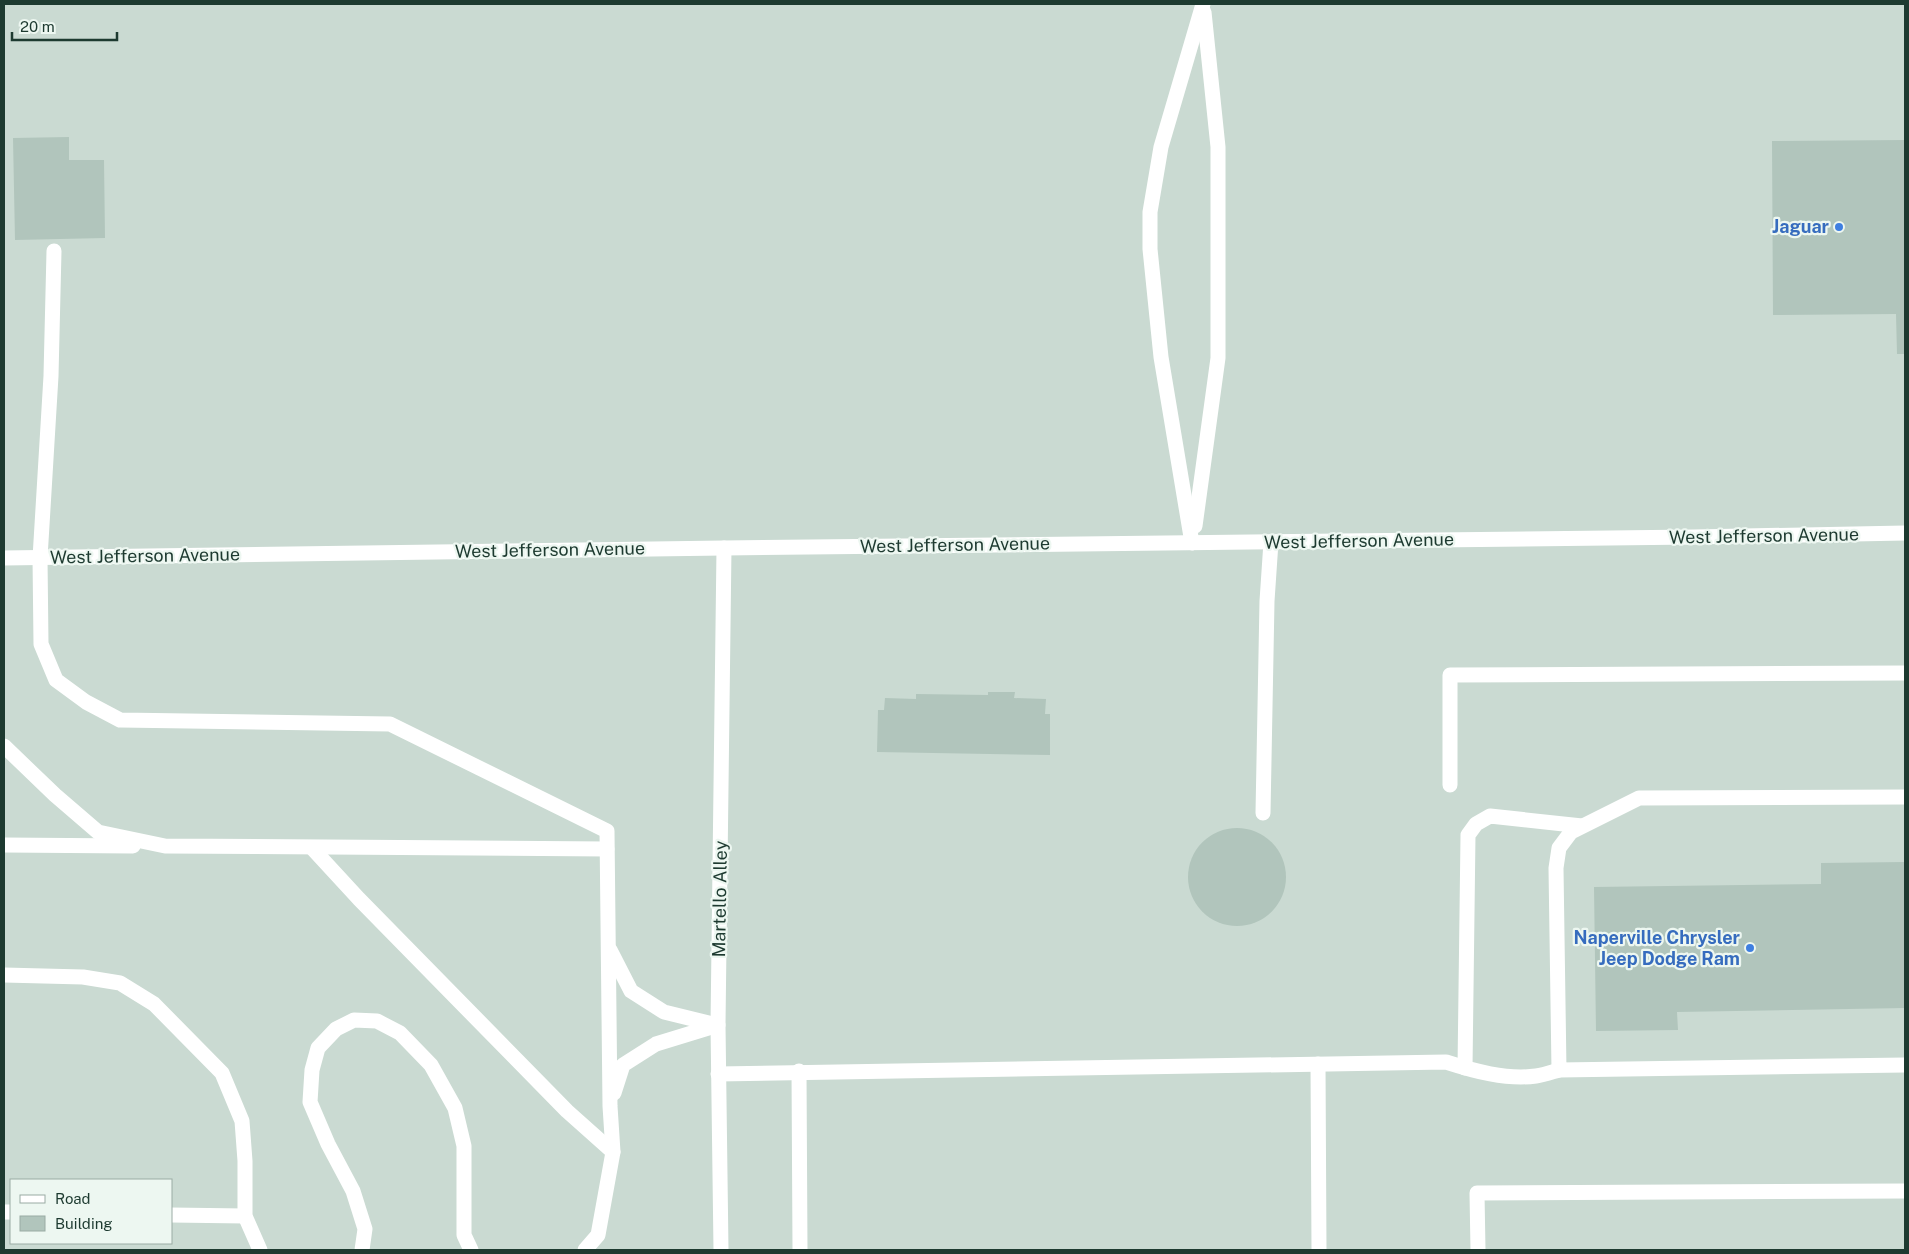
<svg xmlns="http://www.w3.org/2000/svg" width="1909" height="1254" viewBox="0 0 1909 1254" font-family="'Public Sans',sans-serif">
  <rect width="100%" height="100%" fill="#dceae3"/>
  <path fill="#cadad2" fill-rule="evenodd" d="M4 4H1905V1250H4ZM11 1180H171V1243H11Z"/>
  <g fill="#b1c5bc">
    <path d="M69 137V160H104L105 238 15 240 13 138Z"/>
    <path d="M1905 140V354H1897L1896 314 1773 315 1772 141Z"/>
    <path d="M988 692H1015L1014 698 1046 699 1045 714H1050V755L877 752 878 710H884L885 698 916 699V694L988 695Z"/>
    <circle cx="1237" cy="877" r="49"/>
    <path d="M1905 862V1008L1677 1012 1678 1030 1596 1031 1594 887 1821 884V863Z"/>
  </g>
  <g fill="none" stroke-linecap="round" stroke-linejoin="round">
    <g stroke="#fff" stroke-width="15">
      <path d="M54 251 51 376 40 558 41 644 56 680 86 702 120 720 390 724 607 831 610 1106 613 1152 598 1235 585 1250"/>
      <path d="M1195 526 1218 358V147L1204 12"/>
      <path d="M1192 543 1161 357 1150 249V212L1161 147 1203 4"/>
      <path d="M4 558 724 548 1694 537 1905 533"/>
      <path d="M4 746 55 795 98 832 165 846 607 849"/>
      <path d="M1450 785V675L1905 673"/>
      <path d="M1905 797 1639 798 1571 832 1559 848 1556 868 1559 1070 1905 1065"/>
      <path d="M1263 813 1267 601 1271 542"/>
      <path d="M4 845 133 846"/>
      <path d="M312 848 359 899 567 1111 613 1152"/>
      <path d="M610 950 631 991 664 1012 717 1025"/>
      <path d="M4 975 83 977 120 983 154 1004 222 1073 242 1121 245 1161V1216L260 1250"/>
      <path d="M1318 1064 1319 1250"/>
      <path d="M1465 1068 1468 835 1476 824 1490 816 1582 826"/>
      <path d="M799 1071 800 1250"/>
      <path d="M718 1074 1446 1062C1474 1071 1506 1080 1536 1076 1544 1075 1552 1072 1559 1070"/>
      <path d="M614 1093 623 1065 656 1044 718 1025"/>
      <path d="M4 1212H11"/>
      <path d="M171 1215 245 1216"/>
      <path d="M362 1250 365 1229 353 1191 328 1144 310 1102 312 1070 318 1048 336 1029 354 1020 377 1021 400 1033 431 1065 455 1108 464 1146V1235L471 1250"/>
      <path d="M721 1250 718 1025 724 548"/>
      <path d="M1478 1250 1477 1193 1905 1191"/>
    </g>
  </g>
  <g fill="#3f7fe0" stroke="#edf7f1" stroke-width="2">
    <circle cx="1839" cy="227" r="5"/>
    <circle cx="1750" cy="948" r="5"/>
  </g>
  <g text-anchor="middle" stroke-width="4.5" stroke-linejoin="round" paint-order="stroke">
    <g font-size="18" font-weight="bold" fill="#366cbe" stroke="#edf7f1" text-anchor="end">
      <text x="1829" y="233">Jaguar</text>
      <text x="1740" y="944">Naperville Chrysler<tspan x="1740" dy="21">Jeep Dodge Ram</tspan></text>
    </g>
    <g font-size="18" fill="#1d3a30" stroke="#edf7f1">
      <text transform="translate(1764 536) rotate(-1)" y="6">West Jefferson Avenue</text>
      <text transform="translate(1359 541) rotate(-1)" y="6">West Jefferson Avenue</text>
      <text transform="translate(955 545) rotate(-1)" y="6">West Jefferson Avenue</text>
      <text transform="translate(550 550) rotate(-1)" y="6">West Jefferson Avenue</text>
      <text transform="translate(145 556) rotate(-1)" y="6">West Jefferson Avenue</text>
      <text transform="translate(720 899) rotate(-89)" y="6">Martello Alley</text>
    </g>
  </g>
  <rect width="1909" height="1254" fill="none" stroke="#1d3a30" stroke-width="10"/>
  <rect x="10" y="1179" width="162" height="65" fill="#edf7f1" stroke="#9aaba4"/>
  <rect x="20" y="1195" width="25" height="8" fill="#ffffff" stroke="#9aaba4"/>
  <text x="55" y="1204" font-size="15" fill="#1d3a30">Road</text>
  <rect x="20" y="1216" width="25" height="15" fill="#b1c5bc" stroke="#9aaba4"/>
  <text x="55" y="1229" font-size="15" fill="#1d3a30">Building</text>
  <path d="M12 32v8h105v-8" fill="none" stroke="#1d3a30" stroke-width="2.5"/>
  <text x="20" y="32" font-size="15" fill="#1d3a30" stroke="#edf7f1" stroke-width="4" paint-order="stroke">20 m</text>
</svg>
